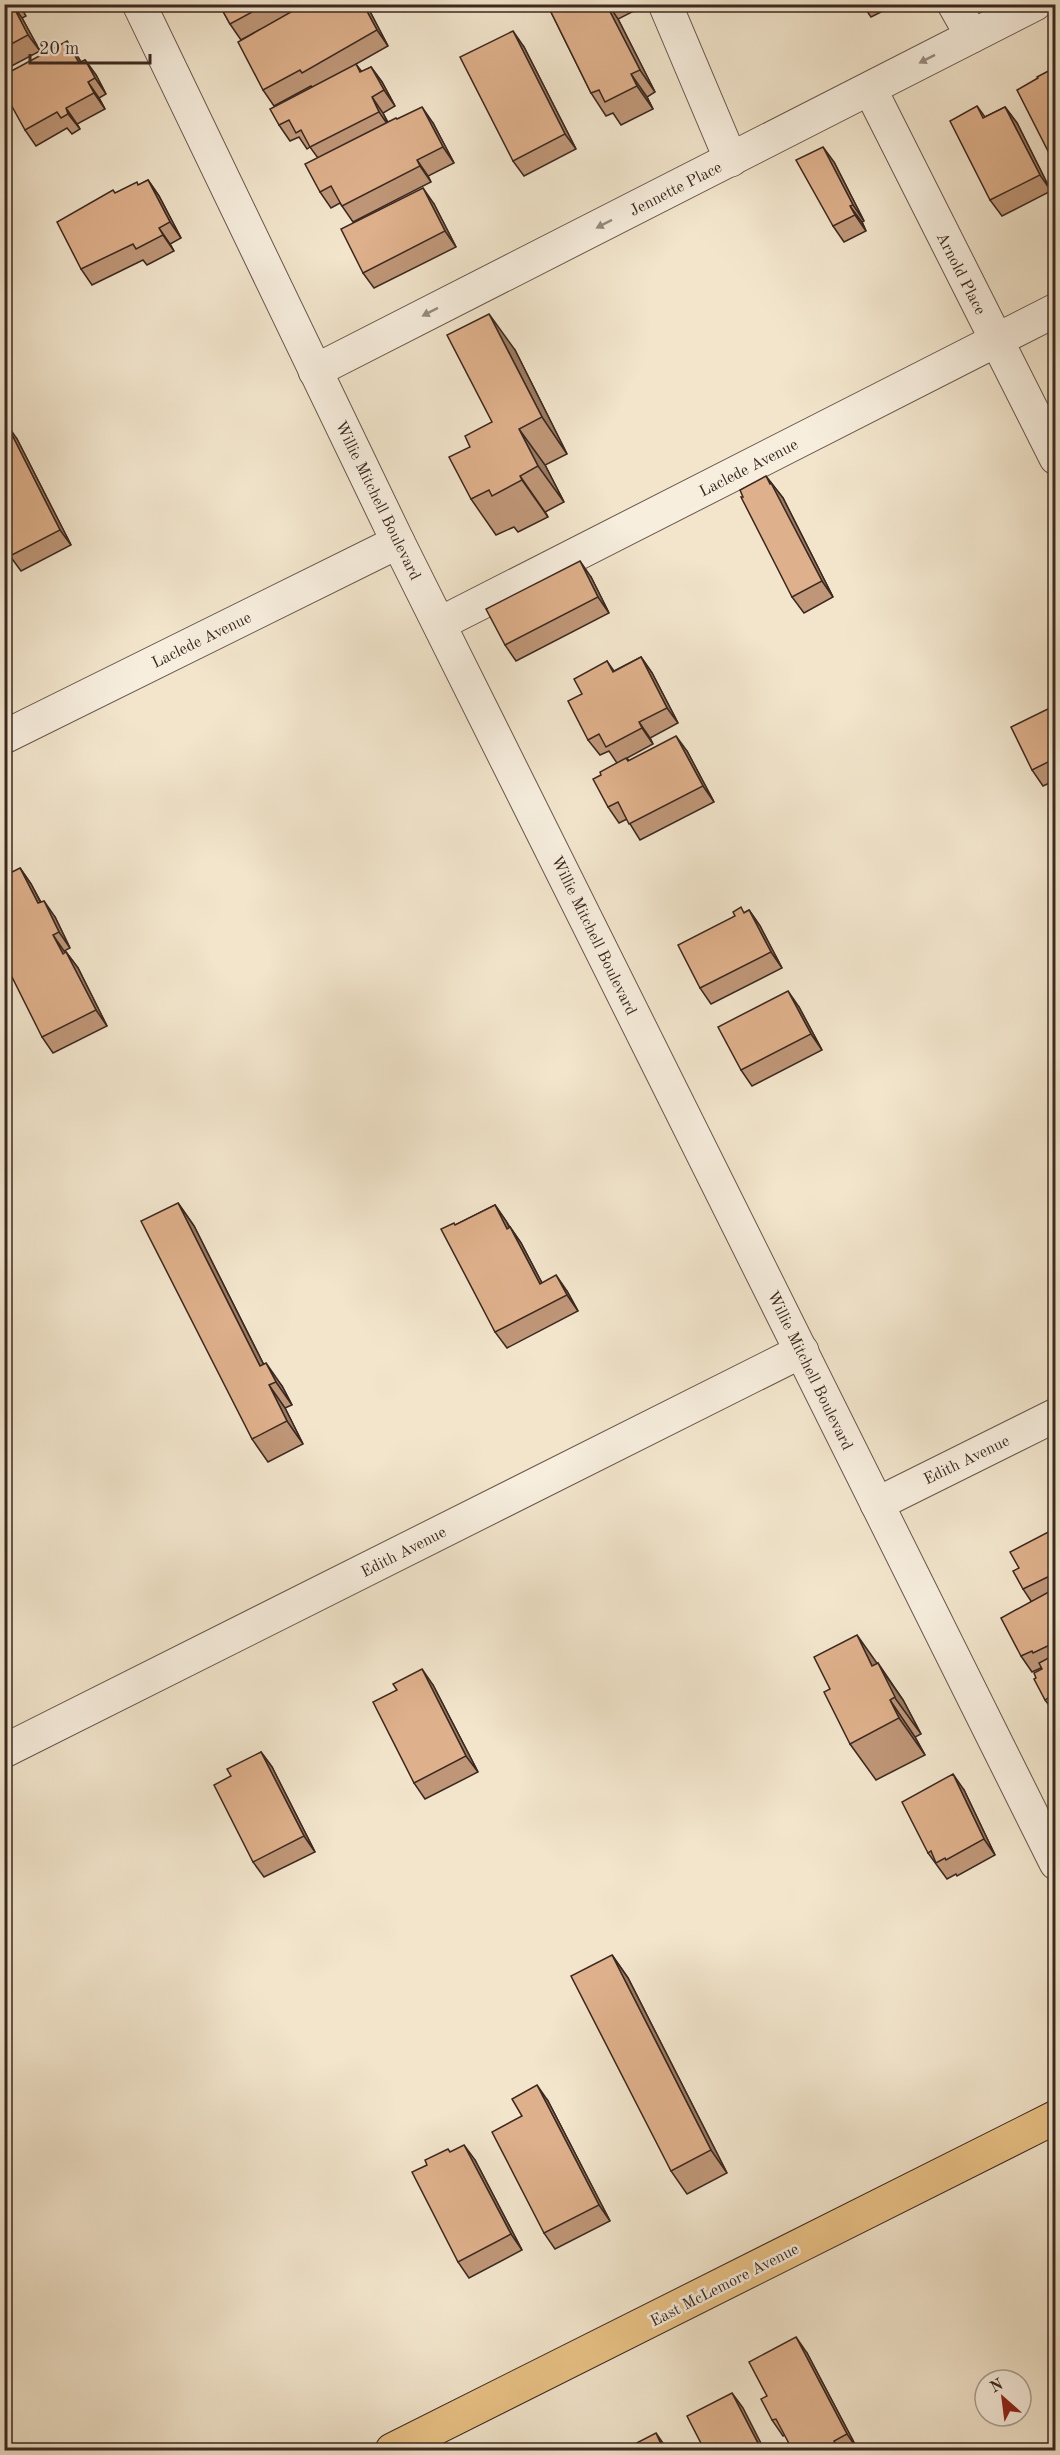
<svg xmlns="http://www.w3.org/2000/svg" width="1060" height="2455" viewBox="0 0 1060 2455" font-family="'Old Standard TT',serif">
  <rect width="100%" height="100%" fill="#f2e5cc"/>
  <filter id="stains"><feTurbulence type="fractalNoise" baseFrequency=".00333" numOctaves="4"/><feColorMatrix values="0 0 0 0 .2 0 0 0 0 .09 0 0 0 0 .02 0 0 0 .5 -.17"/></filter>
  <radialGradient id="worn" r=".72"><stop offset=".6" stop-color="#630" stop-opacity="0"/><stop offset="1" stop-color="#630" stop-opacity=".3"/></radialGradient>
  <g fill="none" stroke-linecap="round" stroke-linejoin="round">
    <defs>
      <g id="minor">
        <path d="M139 4 398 542 1056 1863"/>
        <path d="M665 4 731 160"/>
        <path d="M954 4 972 36"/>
        <path d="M870 89 1056 458"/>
        <path d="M315 371 1035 4"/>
        <path d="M441 623 1056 310"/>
        <path d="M4 737 398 542"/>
        <path d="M877 1504 1056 1415"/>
        <path d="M4 1751 802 1351"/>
      </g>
      <path id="major" d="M392 2450 1056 2117"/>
    </defs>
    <use href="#minor" stroke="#68574b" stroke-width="35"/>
    <use href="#major" stroke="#3a2820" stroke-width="35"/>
    <use href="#minor" stroke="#f7eede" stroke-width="33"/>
    <use href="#major" stroke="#e9c286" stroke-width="33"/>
  </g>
  <g fill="#bf9778" stroke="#3a2820" stroke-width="1.5">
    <path d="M4 4H19L26 16 22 18 40 51 4 70Z"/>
    <path d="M219 4H366L388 46 356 64 362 72 371 67 382 82 395 106 383 113 388 122 397 119 433 123 454 163 428 176 431 182 353 222 340 203 331 208 320 192 318 158 310 147 307 149 299 137 290 141 279 125 312 87 311 86 274 106 263 90 259 30 241 40 230 24Z"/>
    <path d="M547 4H633L636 10 618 19 655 92 647 97 653 109 621 125 613 113 606 116 591 93Z"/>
    <path d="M862 4H897L871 17Z"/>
    <path d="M524 47 576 149 524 176 513 161Z"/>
    <path d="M78 57 81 62 85 60 96 75 106 94 99 98 105 109 77 124 80 129 72 134 67 128 36 146 25 130Z"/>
    <path d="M1056 67V162L1049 153 1038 78Z"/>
    <path d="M977 106 985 117 1005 107 1017 123 1051 191 1002 216 990 200Z"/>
    <path d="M834 162 864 221 862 222 866 231 844 242 833 226Z"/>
    <path d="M148 180 159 196 181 238 170 244 174 251 147 265 143 260 92 285 81 269 115 193 139 185Z"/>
    <path d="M434 204 456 247 374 288 363 273Z"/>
    <path d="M515 350 567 454 545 465 564 502 545 512 548 517 518 532 514 527 496 535 471 499 470 447 492 422Z"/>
    <path d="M17 439 71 545 21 571 10 556Z"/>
    <path d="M771 483 783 498 833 597 804 613 792 597Z"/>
    <path d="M591 577 609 613 516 661 505 645Z"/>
    <path d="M641 657 652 673 678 723 650 738 653 744 627 758 629 761 687 751 714 802 640 840 627 819 619 823 608 807 601 775 617 763 609 751 600 755 588 740 582 694 607 661 614 671Z"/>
    <path d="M1056 705V780L1043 786 1032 770Z"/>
    <path d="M20 868 31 884 41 902 55 917 70 948 64 951 65 953 66 952 78 968 107 1026 53 1053 42 1037Z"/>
    <path d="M749 910 760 926 782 968 711 1004 700 988 745 912Z"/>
    <path d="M799 1007 822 1050 752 1086 741 1070Z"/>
    <path d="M4 1011 11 1024 4 1027Z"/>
    <path d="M178 1203 194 1226 264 1365 282 1386 292 1405 285 1408 303 1444 268 1462 252 1439Z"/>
    <path d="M495 1205 521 1243 542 1283 567 1291 578 1311 507 1348 495 1332 455 1225Z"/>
    <path d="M1056 1528V1715L1045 1700 1036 1678 1042 1669 1041 1668 1032 1672 1021 1656 1031 1601 1023 1589 1019 1568Z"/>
    <path d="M878 1663 903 1700 921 1734 915 1737 925 1755 876 1780 850 1744 877 1664Z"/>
    <path d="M433 1685 478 1772 425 1799 414 1783 397 1690Z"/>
    <path d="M261 1752 272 1767 315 1852 264 1877 253 1862 231 1776Z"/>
    <path d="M964 1790 995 1855 957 1876 956 1874 947 1879 928 1853Z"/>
    <path d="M612 1955 628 1978 727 2173 687 2194 671 2171Z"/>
    <path d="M548 2101 610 2221 555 2249 544 2233Z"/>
    <path d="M450 2152 475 2160 522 2250 469 2278 458 2262 427 2165Z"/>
    <path d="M807 2353 858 2450 793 2451 785 2435 783 2436 772 2420Z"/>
  </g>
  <g fill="#9b7b61" stroke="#3a2820" stroke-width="1.5">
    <path d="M12 4 22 18 40 51 28 35Z"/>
    <path d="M363 4H366L388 46 377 30Z"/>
    <path d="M606 4H608L618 19 655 92 640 70Z"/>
    <path d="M513 31 524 47 576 149 565 134Z"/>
    <path d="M67 41 78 57 90 79 79 63Z"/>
    <path d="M85 60 96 75 106 94 95 78Z"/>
    <path d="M371 67 382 82 395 106 384 90Z"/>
    <path d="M631 74 647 97 653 109 637 86Z"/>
    <path d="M88 82 99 98 105 109 94 93Z"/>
    <path d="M372 97 383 113 390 128 379 112Z"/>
    <path d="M422 107 433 123 454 163 443 147Z"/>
    <path d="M1005 107 1017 123 1051 191 1040 175Z"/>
    <path d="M66 108 77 124 80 129 68 114Z"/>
    <path d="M823 147 834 162 864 221 853 205Z"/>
    <path d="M417 160 428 176 431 182 420 166Z"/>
    <path d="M148 180 159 196 181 238 170 222Z"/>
    <path d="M423 188 434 204 456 247 445 231Z"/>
    <path d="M850 206 862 222 866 231 855 215Z"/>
    <path d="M159 228 170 244 174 251 163 235Z"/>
    <path d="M489 314 515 350 567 454 542 417Z"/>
    <path d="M6 423 17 439 71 545 60 530Z"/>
    <path d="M519 429 545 465 564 502 538 466Z"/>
    <path d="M520 476 545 512 548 517 522 480Z"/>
    <path d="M766 476 783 498 833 597 822 581Z"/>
    <path d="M580 561 591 577 609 613 598 597Z"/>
    <path d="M641 657 652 673 678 723 667 708Z"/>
    <path d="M639 722 650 738 653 744 642 728Z"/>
    <path d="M676 736 687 751 714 802 703 786Z"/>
    <path d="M20 868 31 884 49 919 38 903Z"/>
    <path d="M44 901 55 917 70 948 59 932Z"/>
    <path d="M749 910 760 926 782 968 771 952Z"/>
    <path d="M53 935 64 951 74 970 63 954Z"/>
    <path d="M66 952 78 968 107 1026 96 1010Z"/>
    <path d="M788 991 799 1007 822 1050 811 1034Z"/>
    <path d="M4 1011 11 1024 4 1014Z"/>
    <path d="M178 1203 194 1226 273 1383 260 1366Z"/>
    <path d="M495 1205 506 1221 518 1245 507 1229Z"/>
    <path d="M510 1227 521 1243 551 1300 540 1284Z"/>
    <path d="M556 1275 567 1291 578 1311 567 1295Z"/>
    <path d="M266 1363 282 1386 292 1405 276 1382Z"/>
    <path d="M269 1385 285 1408 303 1444 287 1421Z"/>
    <path d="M857 1635 903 1700 921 1734 872 1666Z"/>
    <path d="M422 1669 433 1685 478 1772 466 1756Z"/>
    <path d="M890 1700 915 1737 925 1755 899 1718Z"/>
    <path d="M261 1752 272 1767 315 1852 304 1836Z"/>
    <path d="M953 1774 964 1790 995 1855 984 1839Z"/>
    <path d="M612 1955 628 1978 727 2173 711 2150Z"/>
    <path d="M537 2085 548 2101 610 2221 599 2205Z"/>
    <path d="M464 2145 475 2160 522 2250 511 2234Z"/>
    <path d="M796 2337 807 2353 858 2450 847 2434Z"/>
    <path d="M732 2393 743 2408 765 2451H762Z"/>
    <path d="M656 2433 667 2449 668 2451H664Z"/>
  </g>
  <g fill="#deb08b" stroke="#3a2820" stroke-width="1.5">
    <path d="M4 4H12L28 35 4 48Z"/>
    <path d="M219 4H271L264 9 263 6 230 24Z"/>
    <path d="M305 4H363L377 30 302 73 300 70 263 90 238 42Z"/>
    <path d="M547 4H606L640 70 631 74 637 86 605 102 599 90 591 93Z"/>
    <path d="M513 31 565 134 513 161 460 57Z"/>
    <path d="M67 41 79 63 85 60 95 78 88 82 94 93 66 108 68 114 61 118 57 112 25 130 4 92V75Z"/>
    <path d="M356 64 360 72 371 67 384 90 372 97 379 112 310 147 301 130 296 133 289 120 279 125 270 109Z"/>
    <path d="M1056 67V150L1049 153 1017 90 1038 78 1037 77Z"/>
    <path d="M977 106 983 118 1005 107 1040 175 990 200 950 121Z"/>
    <path d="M422 107 443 147 417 160 420 166 342 206 331 186 320 192 305 164 396 118 397 119Z"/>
    <path d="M823 147 853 205 850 206 855 215 833 226 796 160Z"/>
    <path d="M148 180 170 222 159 228 163 235 136 249 133 244 81 269 57 222 113 190 115 193 137 182 138 185Z"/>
    <path d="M423 188 445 231 363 273 341 229Z"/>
    <path d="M489 314 542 417 519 429 538 466 520 476 522 480 492 496 489 490 471 499 449 457 470 447 465 436 492 422 447 335Z"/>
    <path d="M6 423 60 530 10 556 4 546V424Z"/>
    <path d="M766 476 770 484 771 483 822 581 792 597 741 497H743L740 490Z"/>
    <path d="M580 561 598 597 505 645 486 609Z"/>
    <path d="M641 657 667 708 639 722 642 728 606 747 599 734 588 740 568 701 582 694 574 679 607 661 613 672Z"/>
    <path d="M1056 705V758L1032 770 1011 727Z"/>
    <path d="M676 736 703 786 629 824 618 802 608 807 593 779 601 775 600 772 626 758 628 761Z"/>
    <path d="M20 868 38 903 44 901 59 932 53 935 63 954 66 952 96 1010 42 1037 4 961V876Z"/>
    <path d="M741 907 744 913 749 910 771 952 700 988 678 945 735 916 733 912Z"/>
    <path d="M788 991 811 1034 741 1070 718 1027Z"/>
    <path d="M178 1203 260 1366 266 1363 276 1382 269 1385 287 1421 252 1439 141 1221Z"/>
    <path d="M495 1205 507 1229 510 1227 540 1284 556 1275 567 1295 495 1332 441 1229 454 1223 455 1225Z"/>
    <path d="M1056 1528V1573L1023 1589 1013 1571 1019 1568 1010 1552Z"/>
    <path d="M1056 1588V1642L1033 1653 1032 1651 1021 1656 1001 1618Z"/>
    <path d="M857 1635 872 1666 878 1663 895 1697 890 1700 899 1718 850 1744 824 1692 830 1689 814 1657Z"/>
    <path d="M1056 1654V1703L1051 1705 1048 1698 1045 1700 1034 1679 1036 1678 1034 1673 1042 1669 1039 1663Z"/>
    <path d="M422 1669 466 1756 414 1783 373 1702 397 1690 393 1684Z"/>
    <path d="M261 1752 304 1836 253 1862 214 1785 231 1776 227 1769Z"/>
    <path d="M953 1774 984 1839 946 1860 945 1858 936 1863 931 1851 928 1853 902 1802Z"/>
    <path d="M612 1955 711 2150 671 2171 571 1976Z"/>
    <path d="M537 2085 599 2205 544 2233 492 2132 522 2116 512 2099Z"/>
    <path d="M464 2145 511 2234 458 2262 412 2172 427 2165 425 2160 448 2149 450 2152Z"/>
    <path d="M796 2337 847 2434 834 2441 839 2451H793L776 2419 772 2420 761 2399 767 2396 749 2362Z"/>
    <path d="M732 2393 762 2451H705L687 2416Z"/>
    <path d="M656 2433 664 2451H625V2449Z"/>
  </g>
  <defs><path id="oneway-solid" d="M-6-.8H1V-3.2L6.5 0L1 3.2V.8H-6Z" transform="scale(1.5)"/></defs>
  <g fill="#988b7f">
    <use href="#oneway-solid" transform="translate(927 59) rotate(153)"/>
    <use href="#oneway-solid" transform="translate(604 224) rotate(153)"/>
    <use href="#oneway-solid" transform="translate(430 312) rotate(153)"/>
  </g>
  <g text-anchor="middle" stroke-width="5" stroke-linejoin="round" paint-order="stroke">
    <g font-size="16" fill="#3a2820" stroke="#f7eede">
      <text transform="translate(675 188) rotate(-27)" y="6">Jennette Place</text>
      <text transform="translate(962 273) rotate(63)" y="6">Arnold Place</text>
      <text transform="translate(748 467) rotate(-27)" y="6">Laclede Avenue</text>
      <text transform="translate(379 500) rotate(64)" y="6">Willie Mitchell Boulevard</text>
      <text transform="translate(201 639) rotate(-26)" y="6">Laclede Avenue</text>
      <text transform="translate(595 935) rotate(64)" y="6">Willie Mitchell Boulevard</text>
      <text transform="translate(811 1370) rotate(64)" y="6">Willie Mitchell Boulevard</text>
      <text transform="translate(966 1459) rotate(-26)" y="6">Edith Avenue</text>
      <text transform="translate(403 1551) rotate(-27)" y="6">Edith Avenue</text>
      <text transform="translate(724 2284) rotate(-27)" y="6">East McLemore Avenue</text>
    </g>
  </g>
  <rect width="1060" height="2455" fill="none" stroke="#f2e5cc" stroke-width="24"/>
  <rect x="6" y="6" width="1048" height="2443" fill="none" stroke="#3a2820" stroke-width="3"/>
  <rect x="12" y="12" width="1036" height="2431" fill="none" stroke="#3a2820" stroke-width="1.5"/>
  <g transform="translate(1003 2398) rotate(332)"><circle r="28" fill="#f7eede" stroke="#ab9f92" stroke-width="1.5"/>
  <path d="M0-4.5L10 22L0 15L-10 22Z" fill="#8f2418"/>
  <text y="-9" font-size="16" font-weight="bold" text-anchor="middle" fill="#3a2820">N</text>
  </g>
  <path d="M30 54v9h120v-9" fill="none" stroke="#3a2820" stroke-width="3"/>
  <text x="39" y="54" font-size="18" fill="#3a2820" stroke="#f7eede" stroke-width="4.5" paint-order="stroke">20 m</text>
  <rect width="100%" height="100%" filter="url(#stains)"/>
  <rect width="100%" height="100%" fill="url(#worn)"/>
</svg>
